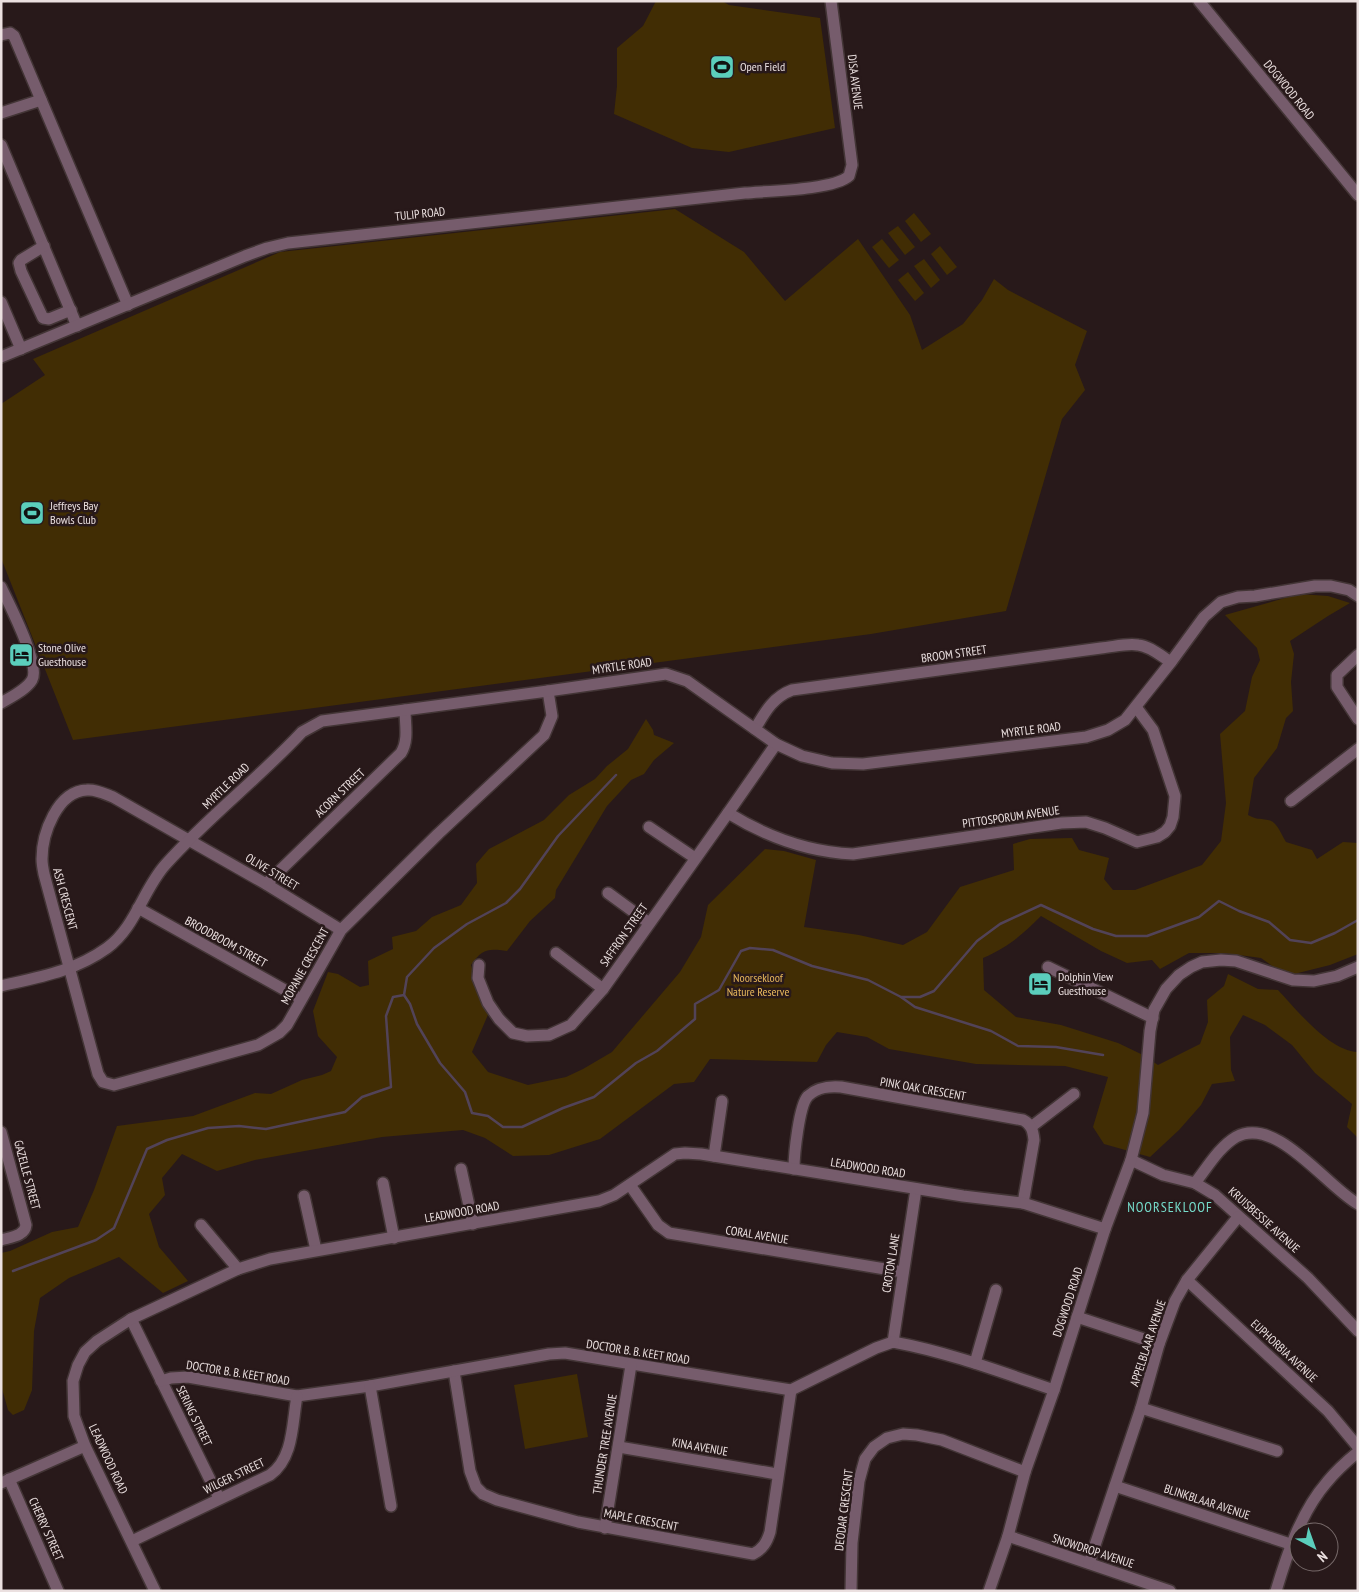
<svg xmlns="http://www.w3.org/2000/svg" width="1359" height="1592" viewBox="0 0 1359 1592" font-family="'PT Sans Narrow',sans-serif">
  <rect width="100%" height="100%" fill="#28191a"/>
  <g fill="#412d04">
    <path d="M656 1H722L729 5 820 18 835 128 729 152 692 148 614 114 617 86V48L643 26Z"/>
    <path d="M675 209 744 252 785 301 858 239 910 315 922 350 963 324 982 300 994 279 1008 290 1087 331 1075 365 1085 390 1062 419 1006 611 871 634 73 740 1 558V404L45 375 33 359 280 252Z"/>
    <path d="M914 213 931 234 921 242 905 221Z"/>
    <path d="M898 226 915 247 905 255 888 233Z"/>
    <path d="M882 239 899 260 889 268 872 247Z"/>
    <path d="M940 246 957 267 947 275 931 254Z"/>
    <path d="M924 259 940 280 931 288 914 266Z"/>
    <path d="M908 272 924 293 915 301 898 280Z"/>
    <path d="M1299 594 1328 596 1350 603 1328 616 1290 641 1294 654 1291 682 1293 711 1286 718 1277 748 1254 778 1248 815C1257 820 1258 818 1268 820 1277 821 1281 834 1286 842L1312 850 1317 859 1343 842 1358 843V954L1330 965 1294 974 1275 968 1261 958 1224 953H1189L1160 969 1152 960 1127 963 1101 951 1041 916C1021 936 1008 947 983 958L984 990 1016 1017 1061 1025 1118 1043 1143 1055 1158 1065 1200 1044 1208 1022 1207 1000 1224 986 1228 974 1258 989 1278 990C1297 1010 1329 1051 1358 1052V1138L1347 1127 1352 1104 1315 1073 1292 1045 1265 1025 1243 1015 1230 1037 1231 1070 1235 1081 1212 1084 1201 1105 1179 1130 1150 1157 1104 1144 1093 1127 1108 1077 1065 1066 976 1064 889 1049 867 1037 837 1032 826 1045 817 1062 710 1059 694 1082 674 1084 600 1139 549 1155 513 1156 485 1138 463 1130 382 1137 255 1160 217 1171 182 1154 162 1178 165 1195 149 1214 159 1247 188 1281 163 1293 119 1257 69 1278 40 1298 34 1331 32 1390 24 1410 13 1415 8 1410 1 1385V1253L10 1251 52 1232 78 1227 94 1190 117 1126 193 1116 255 1093 271 1094 302 1080 322 1075 331 1071 337 1057 318 1036 313 1011 328 972 338 974 360 987 369 985 368 961 393 949 392 937 416 931 432 917 461 905 477 883 476 864 489 849 544 820 569 795 595 779 607 766 628 749 646 719 653 730 654 735 674 743 654 760 644 774 631 780 607 806 556 890 555 898 530 921 507 951C488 948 482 949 471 965L475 980 490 1010 472 1052 488 1072 528 1085 566 1077 583 1069 612 1052 680 972 701 937 708 905 765 849 784 851 816 860 804 927 859 935 903 945 927 932 960 887 1014 870 1013 844 1030 839 1072 838 1079 850 1109 858 1104 879 1113 890H1135L1202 865 1221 841 1226 803 1220 734 1245 711 1252 677 1260 660 1257 648 1225 615Z"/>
    <path d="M577 1374 588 1437 525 1449 514 1385Z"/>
  </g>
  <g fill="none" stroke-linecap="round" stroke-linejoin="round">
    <g stroke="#524358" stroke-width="2.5">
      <path d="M404 995 407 977 434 948 467 924 506 903 520 889 558 836 616 775"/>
      <path d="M901 997 915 1007 991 1031 1018 1046 1056 1047 1103 1055"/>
      <path d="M13 1271 96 1240 114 1228 147 1149 167 1140 208 1128 239 1126 266 1129 345 1112 362 1097 391 1087 386 1016 393 997 404 995 410 1004 417 1024 440 1063 465 1092 472 1113 488 1116 503 1127H522L563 1108 594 1097 636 1063 657 1051 695 1019V1004L719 990 741 951 750 948 773 950 812 966 868 980 901 997H920L934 991 977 941 1000 924 1041 905 1093 929 1116 936H1147L1199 917 1219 901 1239 911 1269 922 1290 940 1311 943 1335 933 1358 920"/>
    </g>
    <defs>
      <g id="minor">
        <path d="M1199 1 1358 195"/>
        <path d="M1 35 10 33 14 36 128 305"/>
        <path d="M1 113 41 100"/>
        <path d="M1 145 77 326"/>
        <path d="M44 246 21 260 19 263 21 271 43 318 49 319 71 310"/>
        <path d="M1 302 21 349"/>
        <path d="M1 357 245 256 267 248 288 243 745 193C767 191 834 190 849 176L852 165 831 1"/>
        <path d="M1 587C9 604 41 665 32 680 26 690 11 697 1 703"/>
        <path d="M1358 655 1337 675V687L1358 719"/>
        <path d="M755 729C765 712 773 697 792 690L1101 648C1113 647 1127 643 1138 645 1150 646 1161 656 1171 662"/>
        <path d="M1291 801 1358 749"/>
        <path d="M728 813C767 837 807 852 853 854L1061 823 1086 822 1105 828 1137 842 1157 837 1165 832 1170 826 1173 817 1175 796 1153 730 1136 707"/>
        <path d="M649 827 695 858"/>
        <path d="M266 884 401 753C409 740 405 724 405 710"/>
        <path d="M608 893 649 923"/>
        <path d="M138 908 301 999"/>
        <path d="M341 930 266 884 113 797C105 794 96 789 87 790 57 791 42 834 42 859 42 864 43 869 44 874L98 1074 103 1082 114 1085 258 1045 279 1033 287 1025 341 930 438 834 544 735 552 716 548 691"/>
        <path d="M556 953 603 989"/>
        <path d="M479 965 478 978 488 1003 499 1019 513 1033 527 1036 549 1035 571 1025 603 989 728 813 776 744"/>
        <path d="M1048 967 1153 1018"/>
        <path d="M1 986C40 977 75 971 107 948 136 927 143 889 166 864 208 817 259 778 302 732L322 721 548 691 666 674 687 681 776 744 802 756 832 763 863 764 1086 737 1108 730 1125 720 1171 662 1204 617 1221 602 1238 597 1255 596 1315 586H1331L1349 590 1358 596"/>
        <path d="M1031 1127 1074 1094"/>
        <path d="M1 1132 26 1225C25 1236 11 1237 1 1240"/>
        <path d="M714 1156 722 1101"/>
        <path d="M1131 1160 1163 1175 1195 1183 1215 1195 1308 1278 1358 1331"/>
        <path d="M461 1169 473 1224"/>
        <path d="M794 1169C794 1155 799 1105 808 1096 818 1087 829 1086 841 1087L1023 1120C1031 1124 1033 1130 1034 1140L1023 1203"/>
        <path d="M383 1183 394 1238"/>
        <path d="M1195 1183C1207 1168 1219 1147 1236 1137 1276 1115 1326 1186 1358 1204"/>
        <path d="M630 1185 658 1225 669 1233 903 1272"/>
        <path d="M304 1196 316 1250"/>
        <path d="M201 1225 238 1269"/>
        <path d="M1187 1280 1328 1411 1358 1447"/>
        <path d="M1077 1317 1159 1344"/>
        <path d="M131 1319 219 1498"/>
        <path d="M893 1342C948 1352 1001 1372 1054 1390"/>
        <path d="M893 1342 916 1189"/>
        <path d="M975 1363 996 1290"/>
        <path d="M454 1371 470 1471 476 1487 483 1494 497 1500 578 1522 753 1554C763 1549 767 1542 770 1532L791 1390"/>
        <path d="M161 1381 171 1378 188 1377 297 1396 370 1386 549 1354 565 1353 791 1390 876 1348 893 1342"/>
        <path d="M370 1386 391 1506"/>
        <path d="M1141 1408 1277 1451"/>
        <path d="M619 1447 777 1474"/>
        <path d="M9 1479 58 1591"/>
        <path d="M1 1483 85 1446"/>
        <path d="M1115 1486 1290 1544"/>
        <path d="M605 1528 631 1365"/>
        <path d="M1008 1536 1170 1591"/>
        <path d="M132 1541 270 1475C294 1458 292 1423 297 1396"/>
        <path d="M1089 1563 1141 1408 1159 1344 1175 1301 1187 1280 1238 1217"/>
        <path d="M155 1591 85 1446 74 1416 73 1381 78 1365 85 1352 97 1341 131 1319 238 1269 270 1259 599 1201 614 1195 675 1154 685 1153 701 1154 963 1196 1023 1203 1105 1229"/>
        <path d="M851 1591 852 1543 859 1481 865 1459 874 1447 887 1438 903 1434 917 1435 942 1440 1025 1472"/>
        <path d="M989 1591 1008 1536 1025 1472 1054 1390 1105 1229 1131 1160 1143 1113 1150 1031 1154 1010 1166 989 1179 975 1191 967 1202 962 1221 960 1236 961 1293 980 1314 981 1337 976 1358 967"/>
        <path d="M1276 1591C1287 1554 1301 1512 1327 1482 1336 1471 1347 1461 1358 1452"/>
      </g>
    </defs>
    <use href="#minor" stroke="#433536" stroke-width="14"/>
    <use href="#minor" stroke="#765c6c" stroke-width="11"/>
  </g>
  <defs>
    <symbol id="stadium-square" viewBox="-11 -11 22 22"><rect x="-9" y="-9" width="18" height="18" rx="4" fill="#5bcebc" stroke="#28191a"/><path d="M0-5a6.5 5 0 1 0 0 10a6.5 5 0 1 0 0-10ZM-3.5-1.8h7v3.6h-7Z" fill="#111"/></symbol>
    <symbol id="hotel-square" viewBox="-11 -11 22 22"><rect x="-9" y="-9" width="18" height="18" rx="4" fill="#5bcebc" stroke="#28191a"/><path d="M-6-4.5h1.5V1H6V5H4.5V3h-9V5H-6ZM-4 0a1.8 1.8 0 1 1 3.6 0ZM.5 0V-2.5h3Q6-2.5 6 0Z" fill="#111"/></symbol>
  </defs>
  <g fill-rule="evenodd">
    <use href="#stadium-square" x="708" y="53" width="28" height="28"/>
    <use href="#stadium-square" x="18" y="499" width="28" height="28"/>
    <use href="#hotel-square" x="7" y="641" width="28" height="28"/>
    <use href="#hotel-square" x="1026" y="970" width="28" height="28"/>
  </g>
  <g text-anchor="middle" stroke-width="5" stroke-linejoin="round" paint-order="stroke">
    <g font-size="12" fill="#ebe0e0" stroke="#28191a" text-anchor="start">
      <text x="740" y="71">Open Field</text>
      <text x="50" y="510">Jeffreys Bay<tspan x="50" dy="14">Bowls Club</tspan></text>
      <text x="38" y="652">Stone Olive<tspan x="38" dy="14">Guesthouse</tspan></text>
      <text x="1058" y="981">Dolphin View<tspan x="1058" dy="14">Guesthouse</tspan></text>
    </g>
    <g font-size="12" fill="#ebe0e0" stroke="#28191a">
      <text transform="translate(855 82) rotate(83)" y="4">DISA AVENUE</text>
      <text transform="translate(1289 90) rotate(51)" y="4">DOGWOOD ROAD</text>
      <text transform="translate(420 214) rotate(-6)" y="4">TULIP ROAD</text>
      <text transform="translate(954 654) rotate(-8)" y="4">BROOM STREET</text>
      <text transform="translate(622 666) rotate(-8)" y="4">MYRTLE ROAD</text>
      <text transform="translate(1031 730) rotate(-7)" y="4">MYRTLE ROAD</text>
      <text transform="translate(226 786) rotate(-44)" y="4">MYRTLE ROAD</text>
      <text transform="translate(340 793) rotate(-44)" y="4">ACORN STREET</text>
      <text transform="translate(1011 817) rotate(-8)" y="4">PITTOSPORUM AVENUE</text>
      <text transform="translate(272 872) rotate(31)" y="4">OLIVE STREET</text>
      <text transform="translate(65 899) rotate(75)" y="4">ASH CRESCENT</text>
      <text transform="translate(624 935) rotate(-55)" y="4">SAFFRON STREET</text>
      <text transform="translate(226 942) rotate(29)" y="4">BROODBOOM STREET</text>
      <text transform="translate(305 966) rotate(-61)" y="4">MOPANIE CRESCENT</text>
      <text transform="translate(923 1089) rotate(10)" y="4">PINK OAK CRESCENT</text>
      <text transform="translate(868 1168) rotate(9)" y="4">LEADWOOD ROAD</text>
      <text transform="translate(27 1175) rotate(75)" y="4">GAZELLE STREET</text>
      <text transform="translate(462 1212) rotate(-10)" y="4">LEADWOOD ROAD</text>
      <text transform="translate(1264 1220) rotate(42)" y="4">KRUISBESSIE AVENUE</text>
      <text transform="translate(757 1235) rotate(9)" y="4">CORAL AVENUE</text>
      <text transform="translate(891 1263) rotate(-81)" y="4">CROTON LANE</text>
      <text transform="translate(1068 1302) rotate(-72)" y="4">DOGWOOD ROAD</text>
      <text transform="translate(1148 1343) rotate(-72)" y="4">APPELBLAAR AVENUE</text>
      <text transform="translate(1284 1351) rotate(43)" y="4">EUPHORBIA AVENUE</text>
      <text transform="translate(638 1352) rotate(9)" y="4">DOCTOR B. B. KEET ROAD</text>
      <text transform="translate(238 1373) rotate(9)" y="4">DOCTOR B. B. KEET ROAD</text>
      <text transform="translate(194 1416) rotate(64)" y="4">SERING STREET</text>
      <text transform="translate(605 1444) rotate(-81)" y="4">THUNDER TREE AVENUE</text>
      <text transform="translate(700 1447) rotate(10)" y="4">KINA AVENUE</text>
      <text transform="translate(108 1459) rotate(65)" y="4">LEADWOOD ROAD</text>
      <text transform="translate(234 1476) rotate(-26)" y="4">WILGER STREET</text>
      <text transform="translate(1207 1502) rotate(18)" y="4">BLINKBLAAR AVENUE</text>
      <text transform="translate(844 1510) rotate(-83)" y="4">DEODAR CRESCENT</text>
      <text transform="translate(641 1520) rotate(11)" y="4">MAPLE CRESCENT</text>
      <text transform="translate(46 1529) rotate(66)" y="4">CHERRY STREET</text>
      <text transform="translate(1093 1551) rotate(18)" y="4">SNOWDROP AVENUE</text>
    </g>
    <g font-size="12" fill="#e7b75c" stroke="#28191a">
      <text x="758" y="982">Noorsekloof<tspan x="758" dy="14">Nature Reserve</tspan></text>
    </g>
    <g font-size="14" letter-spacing="1" fill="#76dccb" stroke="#28191a">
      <text x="1170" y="1212">NOORSEKLOOF</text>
    </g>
  </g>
  <rect width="1359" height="1592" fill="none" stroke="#ebe0e0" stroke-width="5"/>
  <g transform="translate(1314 1547) rotate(139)"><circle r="24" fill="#28191a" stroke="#766969"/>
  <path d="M0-4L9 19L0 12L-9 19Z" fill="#5bcebc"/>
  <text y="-8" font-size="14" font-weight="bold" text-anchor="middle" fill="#ebe0e0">N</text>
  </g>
</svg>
